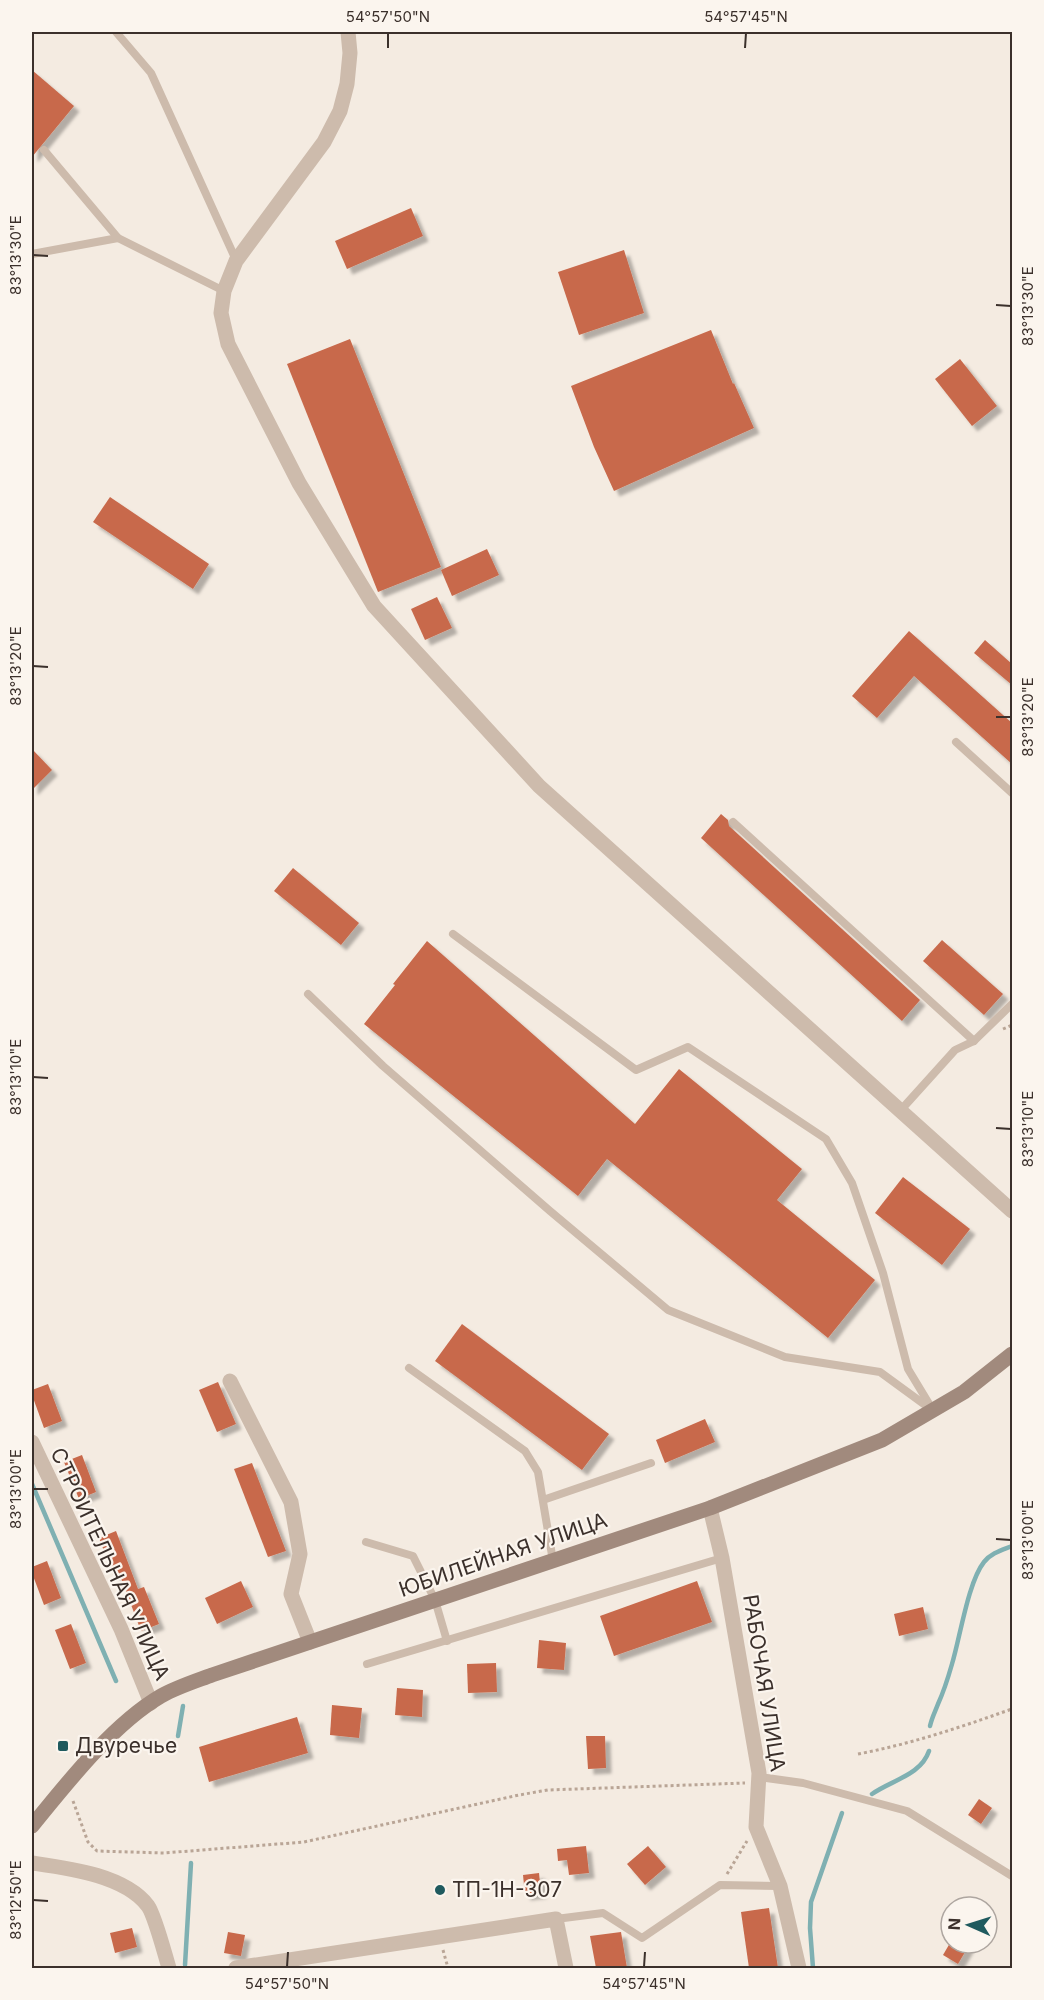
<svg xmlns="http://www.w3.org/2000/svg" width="1044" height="2000" viewBox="0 0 1044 2000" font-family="Inter,sans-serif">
  <defs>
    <filter id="shadow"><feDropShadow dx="5.5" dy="5.5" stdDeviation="1.5" flood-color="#0004"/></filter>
  </defs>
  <rect width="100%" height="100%" fill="#f4ebe1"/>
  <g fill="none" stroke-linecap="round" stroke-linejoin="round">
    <g stroke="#7fb0b2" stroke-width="4.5">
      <path d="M32 1484 116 1681"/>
      <path d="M930 1726C932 1717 935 1712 938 1704 944 1691 948 1678 952 1664 960 1638 968 1582 984 1562 991 1553 1002 1550 1012 1546"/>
      <path d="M178 1736 183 1706"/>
      <path d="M872 1794C892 1780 921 1775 929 1751"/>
      <path d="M185 1965 191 1863"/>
      <path d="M813 1968 810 1928 811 1902 842 1813"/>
    </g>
  </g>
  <g fill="#c8694b" filter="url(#shadow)">
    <path d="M32 70 74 106 32 157Z"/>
    <path d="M411 208 423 236 347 269 335 241Z"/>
    <path d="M624 250 644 313 579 335 558 272Z"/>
    <path d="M711 330 733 384 734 383 754 428 614 491 594 447 571 386Z"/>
    <path d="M350 339 441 567 378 592 287 364Z"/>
    <path d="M960 359 997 406 972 426 935 379Z"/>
    <path d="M110 497 209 564 193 589 93 522Z"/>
    <path d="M487 549 499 575 452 596 441 570Z"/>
    <path d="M437 597 452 628 425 640 411 609Z"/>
    <path d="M909 631 1012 723V764L914 676 877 718 852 696Z"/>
    <path d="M985 640 1012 664V685L974 653Z"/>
    <path d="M32 749 52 770 32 790Z"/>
    <path d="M721 814 728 820 729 826 920 1000 902 1021 701 838Z"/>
    <path d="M293 868 359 923 341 945 274 891Z"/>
    <path d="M942 940 1003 994 984 1015 923 961Z"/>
    <path d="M427 941 635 1124 679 1069 802 1169 777 1200 875 1280 828 1338 607 1159 578 1196 364 1024 395 985 393 984Z"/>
    <path d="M903 1177 970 1229 942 1265 875 1213Z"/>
    <path d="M462 1324 609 1434 582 1470 435 1361Z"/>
    <path d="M218 1382 236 1424 217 1432 199 1390Z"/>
    <path d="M48 1384 62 1421 44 1428 32 1395V1390Z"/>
    <path d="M705 1419 715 1442 665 1463 656 1440Z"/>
    <path d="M82 1455 96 1492 79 1499 64 1462Z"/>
    <path d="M252 1463 286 1551 268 1557 234 1469Z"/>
    <path d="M116 1531 138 1589 144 1587 159 1624 141 1631 119 1573 113 1575 99 1538Z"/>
    <path d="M47 1561 61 1598 44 1605 32 1573V1567Z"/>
    <path d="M241 1581 253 1607 217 1624 205 1598Z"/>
    <path d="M697 1581 712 1622 614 1656 600 1616Z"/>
    <path d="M923 1607 928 1629 899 1636 894 1614Z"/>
    <path d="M71 1624 86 1663 70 1669 55 1630Z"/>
    <path d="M539 1640 566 1643 564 1670 537 1668Z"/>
    <path d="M496 1663 497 1692 468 1693 467 1664Z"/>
    <path d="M397 1688 423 1690 422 1717 395 1715Z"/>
    <path d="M332 1705 362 1708 359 1738 330 1735Z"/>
    <path d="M297 1717 308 1753 209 1782 199 1747Z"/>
    <path d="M586 1736H605L606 1768 588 1769Z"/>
    <path d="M979 1799 992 1808 981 1824 968 1815Z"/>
    <path d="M586 1846 589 1873 569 1875 567 1860 558 1861 557 1849Z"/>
    <path d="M648 1846 666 1867 645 1885 627 1864Z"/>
    <path d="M539 1873 541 1893 525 1895 523 1875Z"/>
    <path d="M769 1908 778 1968H749L741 1912Z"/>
    <path d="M132 1928 137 1947 115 1953 110 1933Z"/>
    <path d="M228 1932 245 1935 241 1956 224 1953Z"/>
    <path d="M621 1932 627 1968H596L590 1936Z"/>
    <path d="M950 1943H960L968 1947 958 1964 943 1955Z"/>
  </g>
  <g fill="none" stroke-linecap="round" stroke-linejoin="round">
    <g stroke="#b9a596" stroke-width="3" stroke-dasharray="3 3" stroke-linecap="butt">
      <path d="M1003 1029 1012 1025"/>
      <path d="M858 1754C911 1744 961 1727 1012 1709"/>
      <path d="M73 1801 88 1842 97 1851 164 1853 304 1842 519 1795 548 1790 745 1783"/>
      <path d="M727 1874 747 1841"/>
      <path d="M443 1950 448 1968"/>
    </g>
    <g stroke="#cdbbac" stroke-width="8">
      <path d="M116 32 151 73 236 260"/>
      <path d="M44 150 118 238"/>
      <path d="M32 254 118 238 224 291"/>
      <path d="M956 742 1012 793"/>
      <path d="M733 822 974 1041"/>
      <path d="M453 934 636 1070 688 1047 826 1139 852 1183 883 1273 908 1369 931 1407"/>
      <path d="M308 994 383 1066 550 1211 668 1310 785 1357 880 1372 932 1410"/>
      <path d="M900 1111 955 1050 974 1041 1012 1004"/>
      <path d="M409 1368 525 1451 538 1472 553 1561"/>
      <path d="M543 1500 651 1463"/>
      <path d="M366 1542 413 1556 435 1600 447 1641"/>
      <path d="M367 1664 722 1558"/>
      <path d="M759 1777 803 1783 907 1811 1012 1876"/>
      <path d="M556 1919 603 1913 642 1938 720 1885 780 1886"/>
    </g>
    <g stroke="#cdbbac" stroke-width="15">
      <path d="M348 32 350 53 347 84 340 111 324 142 236 261 224 291 221 313 228 344 299 483 374 606 539 786 1012 1211"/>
      <path d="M230 1381 291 1502 300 1554 291 1594 310 1642"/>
      <path d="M32 1442 121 1629 151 1703"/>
      <path d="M710 1508 722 1558 759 1773 756 1827 780 1886 799 1968"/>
      <path d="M32 1863C67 1868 125 1875 148 1906 155 1916 165 1955 169 1968"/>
      <path d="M236 1968 556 1919 566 1968"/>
    </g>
    <path stroke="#a18a7d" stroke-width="15" d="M32 1826C67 1783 113 1724 161 1696 177 1687 196 1681 212 1675L710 1508 882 1440 964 1392 1012 1354"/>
  </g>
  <path fill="none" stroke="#3b302b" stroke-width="2" d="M388 48V33M745 48 746 33M33 255 48 256M996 305 1011 306M33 666 48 667M996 717H1011M33 1077 48 1078M996 1128 1011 1129M33 1489H48M996 1539 1011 1540M33 1900 48 1901M287 1967 288 1952M644 1967 645 1952"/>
  <g fill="#1f5a5e" stroke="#fbf5ee" stroke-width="2">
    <rect x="57" y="1740" width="12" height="12" rx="3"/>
    <circle cx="440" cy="1890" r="6"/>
  </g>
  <g text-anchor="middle" stroke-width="4.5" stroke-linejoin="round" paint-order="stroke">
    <g font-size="21" fill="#3b302b" stroke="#fbf5ee">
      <text transform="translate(503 1555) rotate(-19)" y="7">ЮБИЛЕЙНАЯ УЛИЦА</text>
      <text transform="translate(110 1564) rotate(65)" y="7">СТРОИТЕЛЬНАЯ УЛИЦА</text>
      <text transform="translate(764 1683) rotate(81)" y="7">РАБОЧАЯ УЛИЦА</text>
    </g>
    <g font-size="21" fill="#3b302b" stroke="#fbf5ee" text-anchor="start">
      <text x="75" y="1753">Двуречье</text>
      <text x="452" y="1897">ТП-1Н-307</text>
    </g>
  </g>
  <rect width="1044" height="2000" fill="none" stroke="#fbf5ee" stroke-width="66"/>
  <g transform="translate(969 1925) rotate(273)"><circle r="28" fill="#fbf5ee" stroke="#aea6a0" stroke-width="1.5"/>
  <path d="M0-4.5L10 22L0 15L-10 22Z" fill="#1f5a5e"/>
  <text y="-9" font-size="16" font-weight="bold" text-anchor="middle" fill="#3b302b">N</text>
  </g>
  <rect x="33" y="33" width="978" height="1934" fill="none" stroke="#3b302b" stroke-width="2"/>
  <g font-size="15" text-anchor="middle" fill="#3b302b">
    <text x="388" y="22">54°57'50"N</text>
    <text x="746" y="22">54°57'45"N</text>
    <text transform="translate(16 255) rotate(-90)" y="5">83°13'30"E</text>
    <text transform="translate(1028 306) rotate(-90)" y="5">83°13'30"E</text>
    <text transform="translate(16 666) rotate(-90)" y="5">83°13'20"E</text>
    <text transform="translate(1028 717) rotate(-90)" y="5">83°13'20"E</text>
    <text transform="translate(16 1077) rotate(-90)" y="5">83°13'10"E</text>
    <text transform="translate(1028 1129) rotate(-90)" y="5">83°13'10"E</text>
    <text transform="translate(16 1489) rotate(-90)" y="5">83°13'00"E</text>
    <text transform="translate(1028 1540) rotate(-90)" y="5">83°13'00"E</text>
    <text transform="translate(16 1900) rotate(-90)" y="5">83°12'50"E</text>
    <text x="287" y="1989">54°57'50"N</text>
    <text x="644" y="1989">54°57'45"N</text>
  </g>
</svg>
